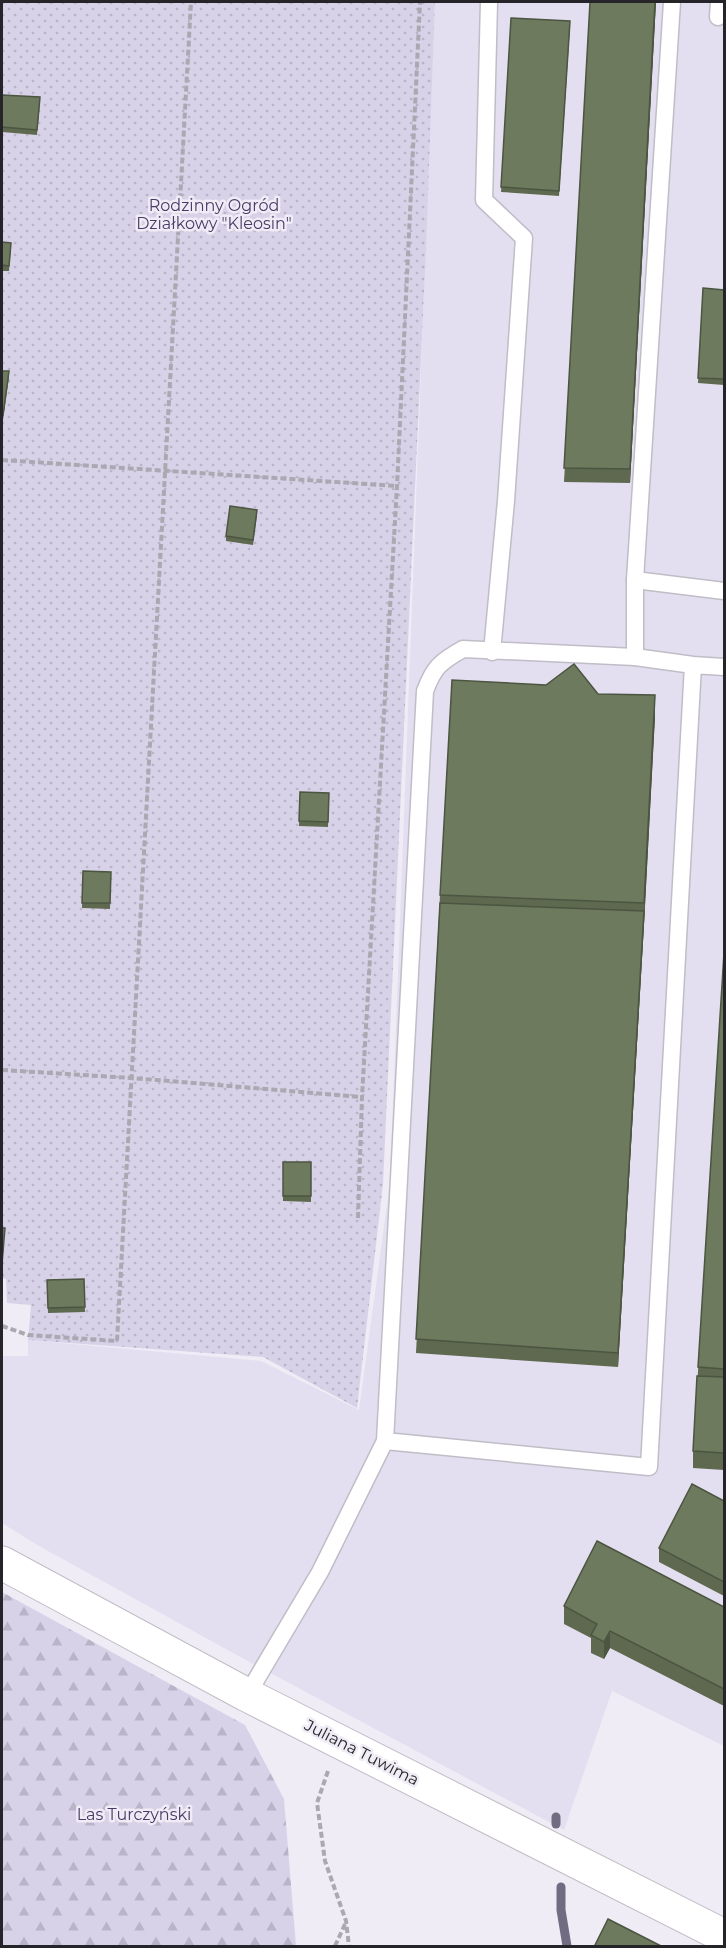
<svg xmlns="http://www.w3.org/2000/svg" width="726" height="1948" viewBox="0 0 726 1948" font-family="Montserrat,sans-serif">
  <defs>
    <pattern id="grass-dots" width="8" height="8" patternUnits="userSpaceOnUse" patternTransform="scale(1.5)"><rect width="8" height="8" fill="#d8d2e9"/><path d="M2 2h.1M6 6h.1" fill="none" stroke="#b9b4c8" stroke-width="1.8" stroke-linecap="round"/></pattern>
    <pattern id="forest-firs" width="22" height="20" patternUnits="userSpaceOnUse" patternTransform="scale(1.5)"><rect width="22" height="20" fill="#d8d2e9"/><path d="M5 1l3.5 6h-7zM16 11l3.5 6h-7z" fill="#b9b4c8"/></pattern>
  </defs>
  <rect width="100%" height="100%" fill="#efecf6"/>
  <path fill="#e3dff0" d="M435 2H724V1746L612 1691 564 1830 244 1659 39 1546 2 1523V1356H28V1340L261 1361 359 1410 390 1183Z"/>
  <path fill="url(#grass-dots)" d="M2 2H435L426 250 383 1184 357 1408 263 1357 28 1340 31 1305 7 1303 6 1279 2 1278Z"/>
  <path fill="url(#forest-firs)" d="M2 1592 245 1725 284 1799 296 1946H2Z"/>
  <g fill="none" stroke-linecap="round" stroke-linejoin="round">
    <g stroke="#726c82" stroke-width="9">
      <path d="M556 1817V1824"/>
      <path d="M561 1887V1910L567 1946"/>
    </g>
    <defs>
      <g id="lane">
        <path d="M489 2 484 200 524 238 506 501 492 652"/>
        <path d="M718 17 719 2"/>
        <path d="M635 580 724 591"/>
        <path d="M635 657V580L672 2"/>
        <path d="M693 665 649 1467 385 1441 425 691C434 667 440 662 463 649L635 657 693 665 724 667"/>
        <path d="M247 1695 320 1572 385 1441"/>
      </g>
      <path id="secondary" d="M2 1563 247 1695 724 1936"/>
    </defs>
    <use href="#lane" stroke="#c0bdc7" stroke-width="19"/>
    <use href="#secondary" stroke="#c0bdc7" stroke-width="35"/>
    <g stroke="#aaa8b0" stroke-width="4" stroke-dasharray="6 3" stroke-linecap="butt">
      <path d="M2 460 397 486"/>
      <path d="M2 1070 132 1078 362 1097"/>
      <path d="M358 1218 362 1097 397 486 420 2"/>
      <path d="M2 1326 28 1335 117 1341 191 2"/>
      <path d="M328 1771 317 1803 325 1861 346 1921 349 1946"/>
      <path d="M335 1946 346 1922"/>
    </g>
    <use href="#lane" stroke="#fff" stroke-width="16"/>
    <use href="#secondary" stroke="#fff" stroke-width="33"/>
  </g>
  <g fill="#5e6950">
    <path d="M590 2H656L630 483 564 482Z"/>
    <path d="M511 18 570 27 559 196 501 192Z"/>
    <path d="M2 95 40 102 37 135 2 132Z"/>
    <path d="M2 242 11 248 9 271H2Z"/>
    <path d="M703 288 724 290V385L698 383Z"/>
    <path d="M257 515 253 545 226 541V536Z"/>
    <path d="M598 694 655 716 644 924 618 1367 416 1353 440 895Z"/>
    <path d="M300 792 329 793 328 827 299 826Z"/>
    <path d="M83 871 111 872 110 909 82 908Z"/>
    <path d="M724 953V1470L693 1468V1451Z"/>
    <path d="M283 1162H311V1202L283 1201Z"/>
    <path d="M84 1279 85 1312 48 1313 47 1280Z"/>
    <path d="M724 1501V1596L659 1562V1548Z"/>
    <path d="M564 1606 724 1607V1706L610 1648 604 1659 591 1653V1638L564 1624Z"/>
  </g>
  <g fill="#4c5541">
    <path d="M655 2H656L630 483V469Z"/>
    <path d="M9 371V377L3 420V415Z"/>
    <path d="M655 695V716L644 925 618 1367V1353L644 911Z"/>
    <path d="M610 1631V1648L604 1659V1642Z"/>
  </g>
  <g fill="#6d7a5d" stroke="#4c5541" stroke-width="1.5">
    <path d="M590 2H655L630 469 564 468Z"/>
    <path d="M511 18 570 21 559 191 501 187Z"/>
    <path d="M2 95 40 97 37 130 2 127Z"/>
    <path d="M2 242 11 243 9 266 2 265Z"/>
    <path d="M703 288 724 290V379L698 378Z"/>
    <path d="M2 371H9L3 415H2Z"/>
    <path d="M230 506 257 510 253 540 226 536Z"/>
    <path d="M574 664 598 694 655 695 644 903 440 895 452 680 546 685Z"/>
    <path d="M300 792 329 793 328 822 299 821Z"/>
    <path d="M83 871 111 872 110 903H82Z"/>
    <path d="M440 903 644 911 618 1353 416 1339Z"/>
    <path d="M724 953V1369L698 1367Z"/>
    <rect x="283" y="1162" width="28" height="34"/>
    <path d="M2 1228H5L2 1264Z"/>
    <path d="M84 1279 85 1307 48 1308 47 1280Z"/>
    <path d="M697 1376 724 1377V1453L693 1451Z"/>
    <path d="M692 1484 724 1501V1582L659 1548Z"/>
    <path d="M597 1541 724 1607V1689L610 1631 604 1642 591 1635 597 1624 564 1606Z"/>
    <path d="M608 1919 663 1947H594Z"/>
  </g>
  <g text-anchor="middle" stroke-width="5" stroke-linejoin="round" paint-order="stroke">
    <g font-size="16" fill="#493b68" stroke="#efecf6">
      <text x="214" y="211">Rodzinny Ogród<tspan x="214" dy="18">Działkowy "Kleosin"</tspan></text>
      <text x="134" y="1820">Las Turczyński</text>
    </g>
    <g font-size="16" fill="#252428" stroke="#efecf6">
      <text transform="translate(362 1752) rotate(27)" y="6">Juliana Tuwima</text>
    </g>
  </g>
  <rect width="726" height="1948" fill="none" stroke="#252428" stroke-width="6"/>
</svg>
